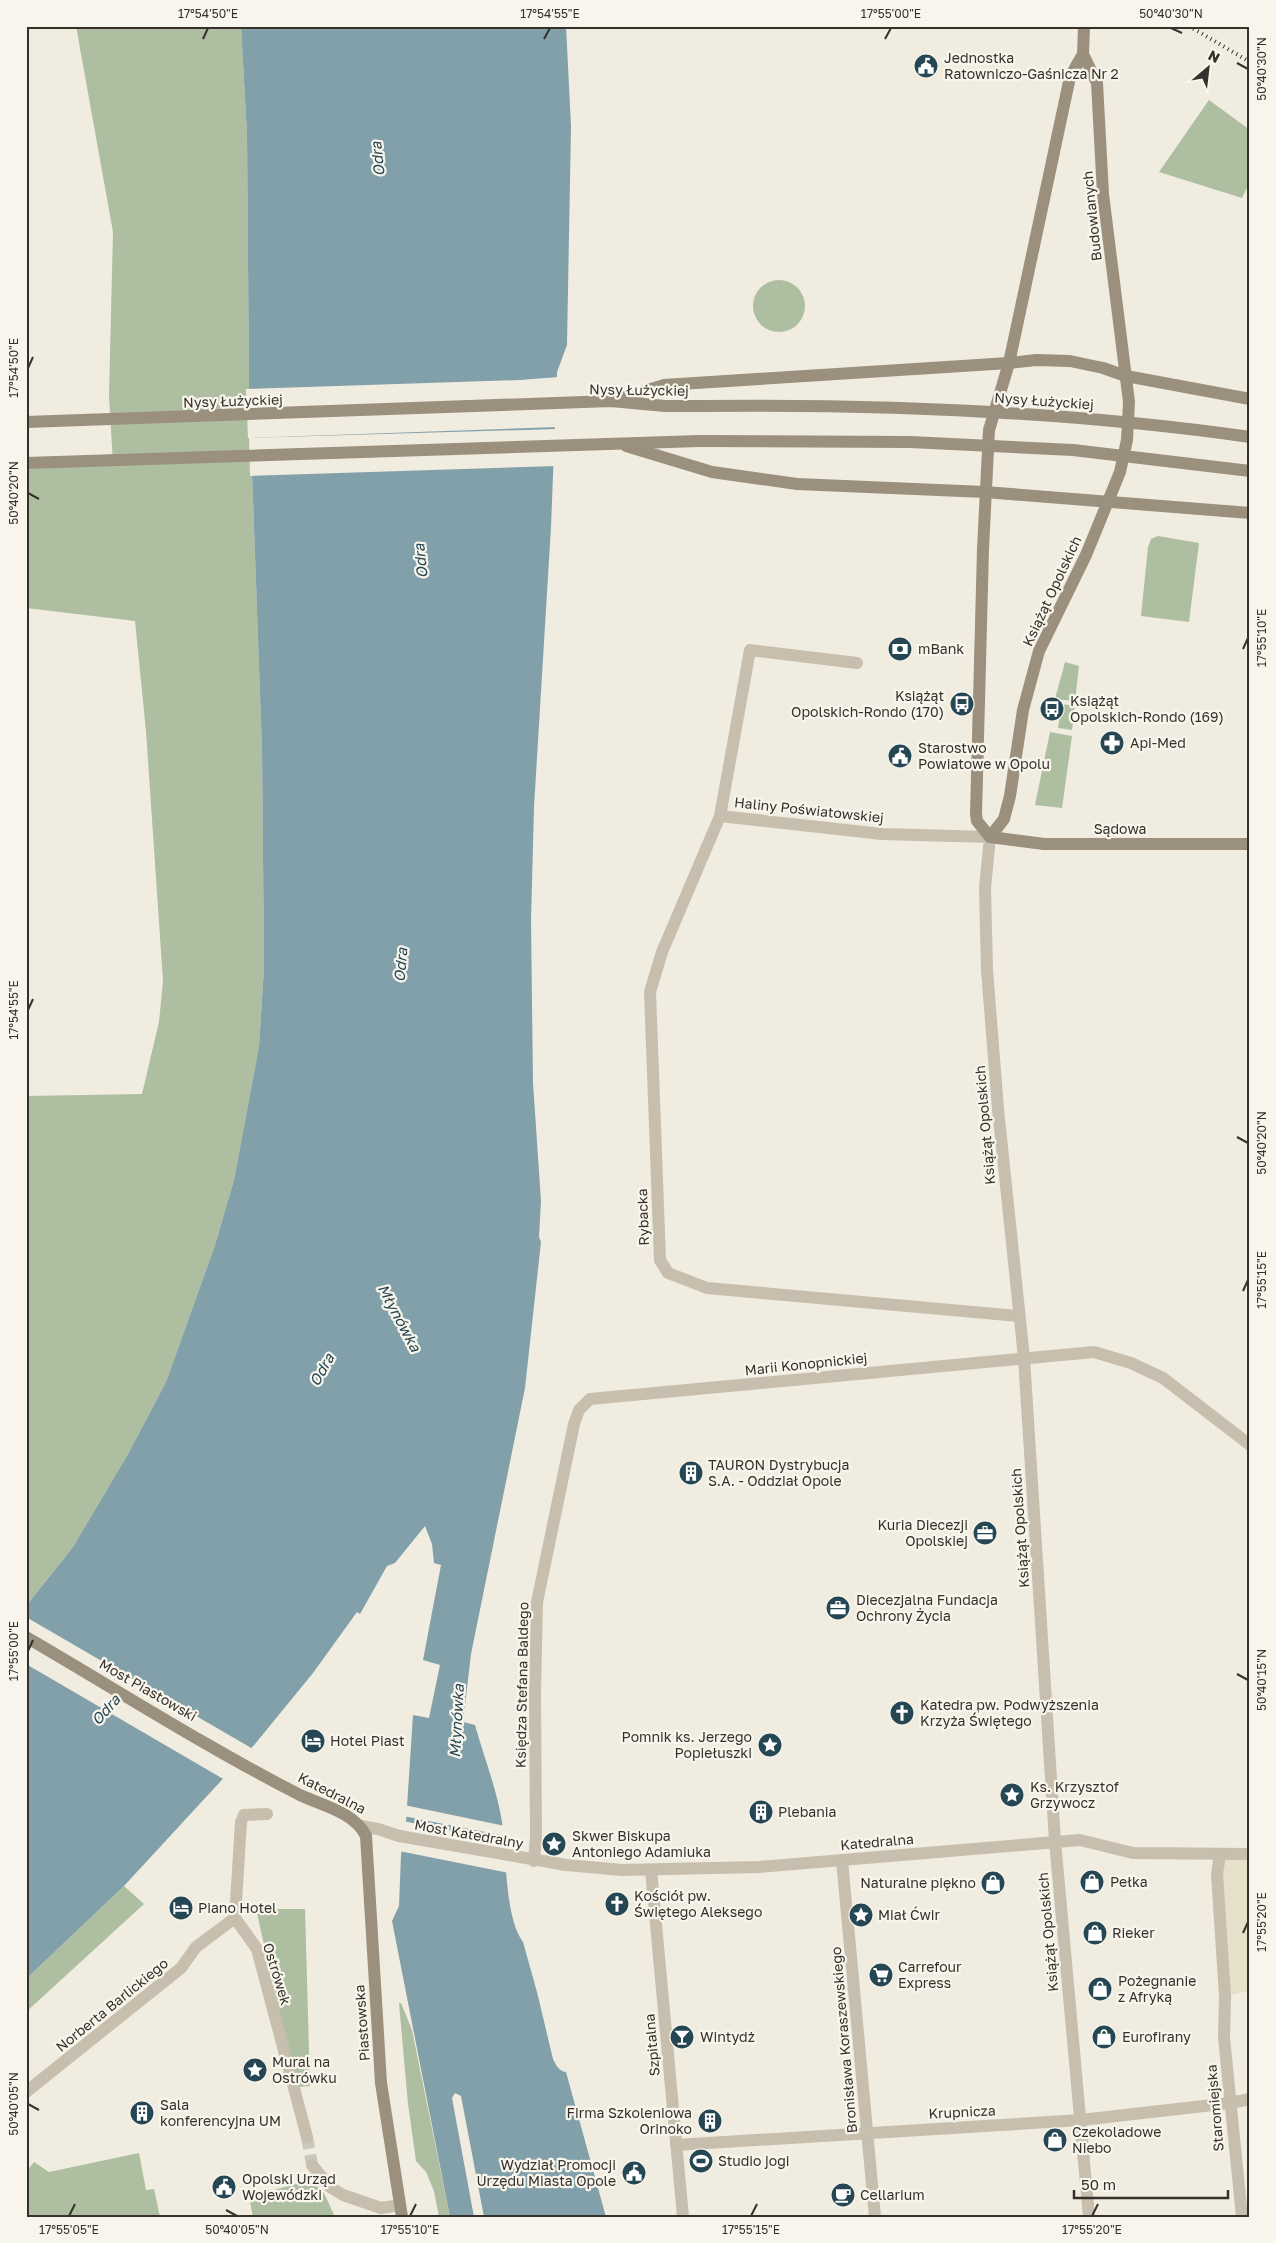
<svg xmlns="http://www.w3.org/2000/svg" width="1276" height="2243" viewBox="0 0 1276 2243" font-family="'Golos Text',sans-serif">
  <rect width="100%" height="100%" fill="#f0ece0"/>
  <g fill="#aebea1">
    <path d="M76 26H241L247 135 249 389 262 750 264 967 259 1048 234 1180 215 1245 166 1382 128 1454 73 1547 26 1606V1096L142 1094 159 1022 163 981 146 731 135 621 26 608V468L113 464 109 396 113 232Z"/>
    <path d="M1209 100 1250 130V182L1242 198 1159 172Z"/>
    <circle cx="779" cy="306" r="26"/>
    <path d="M1158 536 1199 543 1189 622 1141 616 1148 547 1151 539Z"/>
    <path d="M1065 662 1079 666 1075 701 1055 699Z"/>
    <path d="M1062 704 1075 706 1072 730 1058 728Z"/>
    <path d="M1050 732 1072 736 1062 808 1035 805Z"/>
    <path d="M124 1886 144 1904 26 2012V1979Z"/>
    <path d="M256 1909H305L310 2086 296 2087Z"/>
    <path d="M399 2003H401L412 2030 450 2217H439L434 2191 426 2172 416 2161 408 2104Z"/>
    <path d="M139 2153 146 2190 154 2189 160 2217H26V2172L34 2162 49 2172Z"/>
    <path d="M310 2180 324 2193 335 2217H253L249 2197Z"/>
  </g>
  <path fill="#e6dfc9" d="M1220 1854H1250V1991L1225 1996Z"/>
  <path fill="#82a0aa" d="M241 26H566L571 126 567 345 557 372 551 527 534 807 531 920 533 1083 541 1201 539 1237 541 1242 525 1388 471 1654 463 1722 475 1725C484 1757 497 1790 502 1822 507 1854 504 1916 523 1942L537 1992 553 2059C556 2065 559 2071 566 2072L606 2217H484L461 2096 455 2093 452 2098 474 2217H450L392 1921 399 1906 401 1855 406 1822 413 1715 429 1718 440 1665 423 1660 441 1565 434 1563 432 1544 425 1526 395 1563 387 1566 360 1614 357 1612 313 1673 255 1744 124 1886 26 1979V1606L73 1547 128 1454 166 1382 215 1245 234 1180 259 1047 264 967 262 750 249 389 247 135Z"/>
  <g fill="#f0ece0">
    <path d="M559 377 557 427 248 438 246 389 520 380Z"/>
    <path d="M557 429 556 466 250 476 249 438Z"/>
    <path d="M26 1617 253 1749 225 1780 26 1664Z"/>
    <path d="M404 1805 505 1826 506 1836 403 1816Z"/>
    <path d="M403 1821 506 1842 509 1873 399 1851Z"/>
  </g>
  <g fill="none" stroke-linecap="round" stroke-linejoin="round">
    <path stroke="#cbc7bc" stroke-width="12" stroke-dasharray="12 6" stroke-linecap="butt" d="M307 2137 312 2165"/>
    <g stroke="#c7bead" stroke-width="12">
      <path d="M857 663 750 650 720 816 662 952 650 992 660 1260 668 1273 707 1288 1019 1316"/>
      <path d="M720 816 882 834 990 837 985 888 987 970 998 1109 1024 1358 1055 1841 1089 2217"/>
      <path d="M267 1814 244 1815 241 1822 235 1918 257 1949 307 2137"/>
      <path d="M361 1826 378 1829 399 1836 566 1865 622 1870 759 1867 1080 1840 1133 1853 1250 1854"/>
      <path d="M1220 1854 1217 1874 1225 1996 1224 2037 1242 2217"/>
      <path d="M842 1860 875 2217"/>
      <path d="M534 1861 536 1836 535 1693 537 1602 574 1424 579 1410 590 1399 1094 1352 1131 1363 1163 1378 1250 1445"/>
      <path d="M651 1870 683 2217"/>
      <path d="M26 2092 181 1968 196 1947 235 1918"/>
      <path d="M676 2145 1081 2120 1230 2103 1250 2099"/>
      <path d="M312 2165 330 2187 343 2195 381 2208 400 2205"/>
    </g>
    <g stroke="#9b8f7e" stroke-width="12">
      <path d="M618 399 664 385 1009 363 1036 360 1070 361 1103 368 1126 376 1250 399"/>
      <path d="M26 422 611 401 665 406H700"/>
      <path d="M626 446 712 472 797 484 985 492 1250 513"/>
      <path d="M26 463 699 441"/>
      <path d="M990 837 977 821 976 814 983 549 989 430 1009 363 1070 77 1083 54 1084 26"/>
      <path d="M990 837 1004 819 1010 796 1023 710 1039 651 1086 555 1120 472 1127 440 1129 402 1103 194 1097 83 1083 54"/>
      <path d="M990 837 1044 844H1250"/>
      <path d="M26 1637C117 1690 206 1747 300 1795 323 1806 354 1812 366 1836L381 2083 402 2217"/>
    </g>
    <path stroke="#36312b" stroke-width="4" stroke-dasharray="1 4" stroke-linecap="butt" d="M1189 26 1250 62"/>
    <g stroke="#9b8f7e" stroke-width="12">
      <path d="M700 406C884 404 1067 411 1250 437"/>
      <path d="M699 441 910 442 1073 450 1250 471"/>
    </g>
  </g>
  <path fill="none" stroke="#36312b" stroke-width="2" d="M1171 28 1182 33M203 39 208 28M544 39 550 28M885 39 891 28M1237 63 1248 69M28 368 33 357M28 493 39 499M1243 649 1248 638M28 1010 33 999M1237 1137 1248 1143M1243 1291 1248 1280M28 1651 33 1640M1237 1674 1248 1680M1243 1933 1248 1922M28 2104 39 2110M226 2210 237 2216M69 2216 75 2204M410 2216 416 2204M751 2216 757 2204M1092 2216 1098 2204"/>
  <defs>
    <symbol id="civic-disc" viewBox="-11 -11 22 22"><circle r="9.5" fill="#254653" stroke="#f8f5ec"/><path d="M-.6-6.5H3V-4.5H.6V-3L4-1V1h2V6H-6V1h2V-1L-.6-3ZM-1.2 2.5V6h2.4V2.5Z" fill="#fff"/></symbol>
    <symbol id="bank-disc" viewBox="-11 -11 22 22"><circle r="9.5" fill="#254653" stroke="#f8f5ec"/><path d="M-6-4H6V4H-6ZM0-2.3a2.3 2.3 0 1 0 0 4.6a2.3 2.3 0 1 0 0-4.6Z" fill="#fff"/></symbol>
    <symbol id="bus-disc" viewBox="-11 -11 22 22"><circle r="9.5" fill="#254653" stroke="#f8f5ec"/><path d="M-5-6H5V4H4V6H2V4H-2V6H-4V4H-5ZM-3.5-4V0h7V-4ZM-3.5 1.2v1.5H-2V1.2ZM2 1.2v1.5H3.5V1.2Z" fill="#fff"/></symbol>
    <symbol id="pharmacy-disc" viewBox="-11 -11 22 22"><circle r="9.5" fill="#254653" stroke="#f8f5ec"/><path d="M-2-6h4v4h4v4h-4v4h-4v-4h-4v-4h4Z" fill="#fff"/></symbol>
    <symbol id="building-disc" viewBox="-11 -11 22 22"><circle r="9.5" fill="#254653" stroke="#f8f5ec"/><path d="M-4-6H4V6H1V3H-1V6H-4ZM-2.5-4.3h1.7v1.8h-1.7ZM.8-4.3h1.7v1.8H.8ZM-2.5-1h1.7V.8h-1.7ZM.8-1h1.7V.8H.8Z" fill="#fff"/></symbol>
    <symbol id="office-disc" viewBox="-11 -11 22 22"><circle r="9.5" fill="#254653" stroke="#f8f5ec"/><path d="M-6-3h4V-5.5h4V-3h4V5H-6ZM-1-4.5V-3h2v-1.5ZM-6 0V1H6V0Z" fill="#fff"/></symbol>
    <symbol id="church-disc" viewBox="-11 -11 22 22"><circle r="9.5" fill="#254653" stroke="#f8f5ec"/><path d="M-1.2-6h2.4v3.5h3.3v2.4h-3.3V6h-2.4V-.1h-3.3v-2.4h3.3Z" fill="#fff"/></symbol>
    <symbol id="hotel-disc" viewBox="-11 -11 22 22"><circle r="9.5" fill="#254653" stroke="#f8f5ec"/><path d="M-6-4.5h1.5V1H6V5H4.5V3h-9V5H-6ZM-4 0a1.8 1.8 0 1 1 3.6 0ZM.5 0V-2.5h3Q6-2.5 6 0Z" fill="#fff"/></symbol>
    <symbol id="sight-disc" viewBox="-11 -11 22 22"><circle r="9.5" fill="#254653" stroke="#f8f5ec"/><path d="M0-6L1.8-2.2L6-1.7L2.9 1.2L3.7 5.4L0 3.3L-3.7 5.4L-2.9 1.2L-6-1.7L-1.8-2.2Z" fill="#fff"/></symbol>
    <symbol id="shop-disc" viewBox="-11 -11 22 22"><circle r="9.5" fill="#254653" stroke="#f8f5ec"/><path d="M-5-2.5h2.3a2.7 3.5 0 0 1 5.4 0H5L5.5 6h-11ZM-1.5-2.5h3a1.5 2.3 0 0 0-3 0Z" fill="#fff"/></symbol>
    <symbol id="supermarket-disc" viewBox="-11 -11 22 22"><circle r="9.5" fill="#254653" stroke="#f8f5ec"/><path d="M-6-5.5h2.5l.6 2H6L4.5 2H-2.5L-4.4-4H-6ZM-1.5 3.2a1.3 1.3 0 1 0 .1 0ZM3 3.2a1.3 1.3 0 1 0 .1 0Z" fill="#fff"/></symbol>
    <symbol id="bar-disc" viewBox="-11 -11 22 22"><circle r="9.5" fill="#254653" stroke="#f8f5ec"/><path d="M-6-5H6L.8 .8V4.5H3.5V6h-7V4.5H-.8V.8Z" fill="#fff"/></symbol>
    <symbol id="stadium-disc" viewBox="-11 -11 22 22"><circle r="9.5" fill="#254653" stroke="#f8f5ec"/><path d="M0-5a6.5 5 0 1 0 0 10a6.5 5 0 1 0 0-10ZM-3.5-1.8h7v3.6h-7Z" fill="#fff"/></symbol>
    <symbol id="cafe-disc" viewBox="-11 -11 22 22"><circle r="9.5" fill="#254653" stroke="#f8f5ec"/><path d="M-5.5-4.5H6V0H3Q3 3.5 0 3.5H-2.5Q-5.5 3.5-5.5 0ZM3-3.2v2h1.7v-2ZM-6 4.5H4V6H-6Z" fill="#fff"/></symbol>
  </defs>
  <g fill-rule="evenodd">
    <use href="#civic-disc" x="912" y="52" width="28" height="28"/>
    <use href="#bank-disc" x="886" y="635" width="28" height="28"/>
    <use href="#bus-disc" x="948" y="690" width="28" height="28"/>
    <use href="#bus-disc" x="1038" y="695" width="28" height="28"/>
    <use href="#pharmacy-disc" x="1098" y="729" width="28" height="28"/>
    <use href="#civic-disc" x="886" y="742" width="28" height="28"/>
    <use href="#building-disc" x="677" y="1459" width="28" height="28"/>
    <use href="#office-disc" x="971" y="1519" width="28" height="28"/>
    <use href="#office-disc" x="824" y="1594" width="28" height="28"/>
    <use href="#church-disc" x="888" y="1699" width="28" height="28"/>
    <use href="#hotel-disc" x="299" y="1727" width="28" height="28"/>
    <use href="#sight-disc" x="756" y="1731" width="28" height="28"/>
    <use href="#sight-disc" x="998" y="1781" width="28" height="28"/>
    <use href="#building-disc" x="747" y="1798" width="28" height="28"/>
    <use href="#sight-disc" x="540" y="1830" width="28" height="28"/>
    <use href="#shop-disc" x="1078" y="1868" width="28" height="28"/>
    <use href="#shop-disc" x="979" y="1869" width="28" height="28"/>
    <use href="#church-disc" x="603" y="1890" width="28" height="28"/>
    <use href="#hotel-disc" x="167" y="1894" width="28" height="28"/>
    <use href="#sight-disc" x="847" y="1901" width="28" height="28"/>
    <use href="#shop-disc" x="1081" y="1919" width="28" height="28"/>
    <use href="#supermarket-disc" x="867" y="1961" width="28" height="28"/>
    <use href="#shop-disc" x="1086" y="1975" width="28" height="28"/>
    <use href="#bar-disc" x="668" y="2023" width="28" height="28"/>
    <use href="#shop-disc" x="1090" y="2023" width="28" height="28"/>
    <use href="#sight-disc" x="241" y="2056" width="28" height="28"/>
    <use href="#building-disc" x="128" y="2099" width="28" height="28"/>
    <use href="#building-disc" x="696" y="2107" width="28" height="28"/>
    <use href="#shop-disc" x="1041" y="2126" width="28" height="28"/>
    <use href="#stadium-disc" x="687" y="2147" width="28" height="28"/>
    <use href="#civic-disc" x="620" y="2159" width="28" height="28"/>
    <use href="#civic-disc" x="210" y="2173" width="28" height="28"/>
    <use href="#cafe-disc" x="829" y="2181" width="28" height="28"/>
  </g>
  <g text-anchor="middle" stroke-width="4.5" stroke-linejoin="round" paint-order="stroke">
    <g font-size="14" fill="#36312b" stroke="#f8f5ec" text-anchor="start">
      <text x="944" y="63">Jednostka<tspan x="944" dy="16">Ratowniczo-Gaśnicza Nr 2</tspan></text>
      <text x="918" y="654">mBank</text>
      <text x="944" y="701" text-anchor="end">Książąt<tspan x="944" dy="16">Opolskich-Rondo (170)</tspan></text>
      <text x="1070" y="706">Książąt<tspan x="1070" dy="16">Opolskich-Rondo (169)</tspan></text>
      <text x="1130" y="748">Api-Med</text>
      <text x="918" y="753">Starostwo<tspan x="918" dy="16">Powiatowe w Opolu</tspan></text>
      <text x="708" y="1470">TAURON Dystrybucja<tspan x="708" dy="16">S.A. - Oddział Opole</tspan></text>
      <text x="968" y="1530" text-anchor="end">Kuria Diecezji<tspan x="968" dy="16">Opolskiej</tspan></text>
      <text x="856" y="1605">Diecezjalna Fundacja<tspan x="856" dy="16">Ochrony Życia</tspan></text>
      <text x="920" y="1710">Katedra pw. Podwyższenia<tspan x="920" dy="16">Krzyża Świętego</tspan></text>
      <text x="752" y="1742" text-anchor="end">Pomnik ks. Jerzego<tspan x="752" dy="16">Popiełuszki</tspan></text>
      <text x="330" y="1746">Hotel Piast</text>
      <text x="1030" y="1792">Ks. Krzysztof<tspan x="1030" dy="16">Grzywocz</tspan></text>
      <text x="778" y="1817">Plebania</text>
      <text x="572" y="1841">Skwer Biskupa<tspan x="572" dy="16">Antoniego Adamiuka</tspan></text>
      <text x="1110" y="1887">Pełka</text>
      <text x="976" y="1888" text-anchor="end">Naturalne piękno</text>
      <text x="634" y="1901">Kościół pw.<tspan x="634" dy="16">Świętego Aleksego</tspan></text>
      <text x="198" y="1913">Piano Hotel</text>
      <text x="878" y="1920">Miał Ćwir</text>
      <text x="1112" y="1938">Rieker</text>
      <text x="898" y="1972">Carrefour<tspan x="898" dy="16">Express</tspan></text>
      <text x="1118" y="1986">Pożegnanie<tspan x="1118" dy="16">z Afryką</tspan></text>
      <text x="700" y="2042">Wintydż</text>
      <text x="1122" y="2042">Eurofirany</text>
      <text x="272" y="2067">Mural na<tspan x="272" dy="16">Ostrówku</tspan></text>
      <text x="160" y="2110">Sala<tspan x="160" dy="16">konferencyjna UM</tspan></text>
      <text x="692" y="2118" text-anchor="end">Firma Szkoleniowa<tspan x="692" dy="16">Orinoko</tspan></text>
      <text x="1072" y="2137">Czekoladowe<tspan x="1072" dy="16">Niebo</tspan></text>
      <text x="718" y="2166">Studio jogi</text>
      <text x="616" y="2170" text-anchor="end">Wydział Promocji<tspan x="616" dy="16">Urzędu Miasta Opole</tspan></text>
      <text x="242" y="2184">Opolski Urząd<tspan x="242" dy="16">Wojewódzki</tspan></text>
      <text x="860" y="2200">Cellarium</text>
    </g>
    <g font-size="14" fill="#36312b" stroke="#f8f5ec">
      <text transform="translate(1092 216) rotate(-96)" y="5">Budowlanych</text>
      <text transform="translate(639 390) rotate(1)" y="5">Nysy Łużyckiej</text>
      <text transform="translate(233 401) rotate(-2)" y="5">Nysy Łużyckiej</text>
      <text transform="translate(1044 401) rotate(4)" y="5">Nysy Łużyckiej</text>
      <text transform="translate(1052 591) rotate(-65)" y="5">Książąt Opolskich</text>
      <text transform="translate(809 810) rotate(6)" y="5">Haliny Poświatowskiej</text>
      <text x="1120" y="834">Sądowa</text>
      <text transform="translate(985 1125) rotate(-95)" y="5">Książąt Opolskich</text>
      <text transform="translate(643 1217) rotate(-92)" y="5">Rybacka</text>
      <text transform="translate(806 1364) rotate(-6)" y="5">Marii Konopnickiej</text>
      <text transform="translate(1020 1528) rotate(-94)" y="5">Książąt Opolskich</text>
      <text transform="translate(522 1685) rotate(-89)" y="5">Księdza Stefana Baldego</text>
      <text transform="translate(148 1690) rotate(30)" y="5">Most Piastowski</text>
      <text transform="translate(332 1793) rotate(27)" y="5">Katedralna</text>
      <text transform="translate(469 1834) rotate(10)" y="5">Most Katedralny</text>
      <text transform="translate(877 1842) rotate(-5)" y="5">Katedralna</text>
      <text transform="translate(1048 1932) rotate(-95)" y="5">Książąt Opolskich</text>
      <text transform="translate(277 1974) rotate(73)" y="5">Ostrówek</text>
      <text transform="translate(112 2005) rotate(-39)" y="5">Norberta Barlickiego</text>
      <text transform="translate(362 2023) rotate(-94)" y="5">Piastowska</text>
      <text transform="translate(844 2040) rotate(-95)" y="5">Bronisława Koraszewskiego</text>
      <text transform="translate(652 2045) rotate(-95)" y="5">Szpitalna</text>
      <text transform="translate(1215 2108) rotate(-95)" y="5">Staromiejska</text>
      <text transform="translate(962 2112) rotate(-3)" y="5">Krupnicza</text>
    </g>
    <g font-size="15" font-style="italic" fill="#254653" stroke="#f8f5ec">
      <text transform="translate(378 159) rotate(-96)" y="5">Odra</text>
      <text transform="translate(421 561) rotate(-96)" y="5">Odra</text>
      <text transform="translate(401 965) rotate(-85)" y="5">Odra</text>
      <text transform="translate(399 1318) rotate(62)" y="5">Młynówka</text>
      <text transform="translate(322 1370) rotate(-61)" y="5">Odra</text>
      <text transform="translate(106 1710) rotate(-48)" y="5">Odra</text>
      <text transform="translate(457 1721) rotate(-87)" y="5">Młynówka</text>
    </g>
  </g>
  <rect width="1276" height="2243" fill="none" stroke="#f8f5ec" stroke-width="55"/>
  <g transform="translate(1208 68) rotate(28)" stroke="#f8f5ec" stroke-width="4" paint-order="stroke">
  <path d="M0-4L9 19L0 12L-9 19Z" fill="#36312b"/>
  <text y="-8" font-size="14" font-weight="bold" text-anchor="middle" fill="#36312b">N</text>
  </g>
  <path d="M1074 2190v8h154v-8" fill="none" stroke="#36312b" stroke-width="2.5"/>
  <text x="1081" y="2190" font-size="15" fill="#36312b" stroke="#f8f5ec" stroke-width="4" paint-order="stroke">50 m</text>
  <rect x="28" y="28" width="1220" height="2188" fill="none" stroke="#36312b" stroke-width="2"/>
  <g font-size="12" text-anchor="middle" fill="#36312b">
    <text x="208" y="18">17°54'50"E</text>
    <text x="550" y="18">17°54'55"E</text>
    <text x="891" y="18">17°55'00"E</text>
    <text x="1171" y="18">50°40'30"N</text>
    <text transform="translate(1262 69) rotate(-90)" y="4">50°40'30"N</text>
    <text transform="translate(14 368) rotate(-90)" y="4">17°54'50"E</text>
    <text transform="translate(14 493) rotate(-90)" y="4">50°40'20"N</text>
    <text transform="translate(1262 638) rotate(-90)" y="4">17°55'10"E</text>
    <text transform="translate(14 1010) rotate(-90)" y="4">17°54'55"E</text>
    <text transform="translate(1262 1143) rotate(-90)" y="4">50°40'20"N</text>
    <text transform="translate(1262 1280) rotate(-90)" y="4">17°55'15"E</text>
    <text transform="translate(14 1651) rotate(-90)" y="4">17°55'00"E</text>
    <text transform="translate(1262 1680) rotate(-90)" y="4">50°40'15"N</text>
    <text transform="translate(1262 1922) rotate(-90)" y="4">17°55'20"E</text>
    <text transform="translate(14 2104) rotate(-90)" y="4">50°40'05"N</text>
    <text x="69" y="2234">17°55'05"E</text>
    <text x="237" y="2234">50°40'05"N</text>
    <text x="410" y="2234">17°55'10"E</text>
    <text x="751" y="2234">17°55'15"E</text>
    <text x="1092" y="2234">17°55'20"E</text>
  </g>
</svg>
